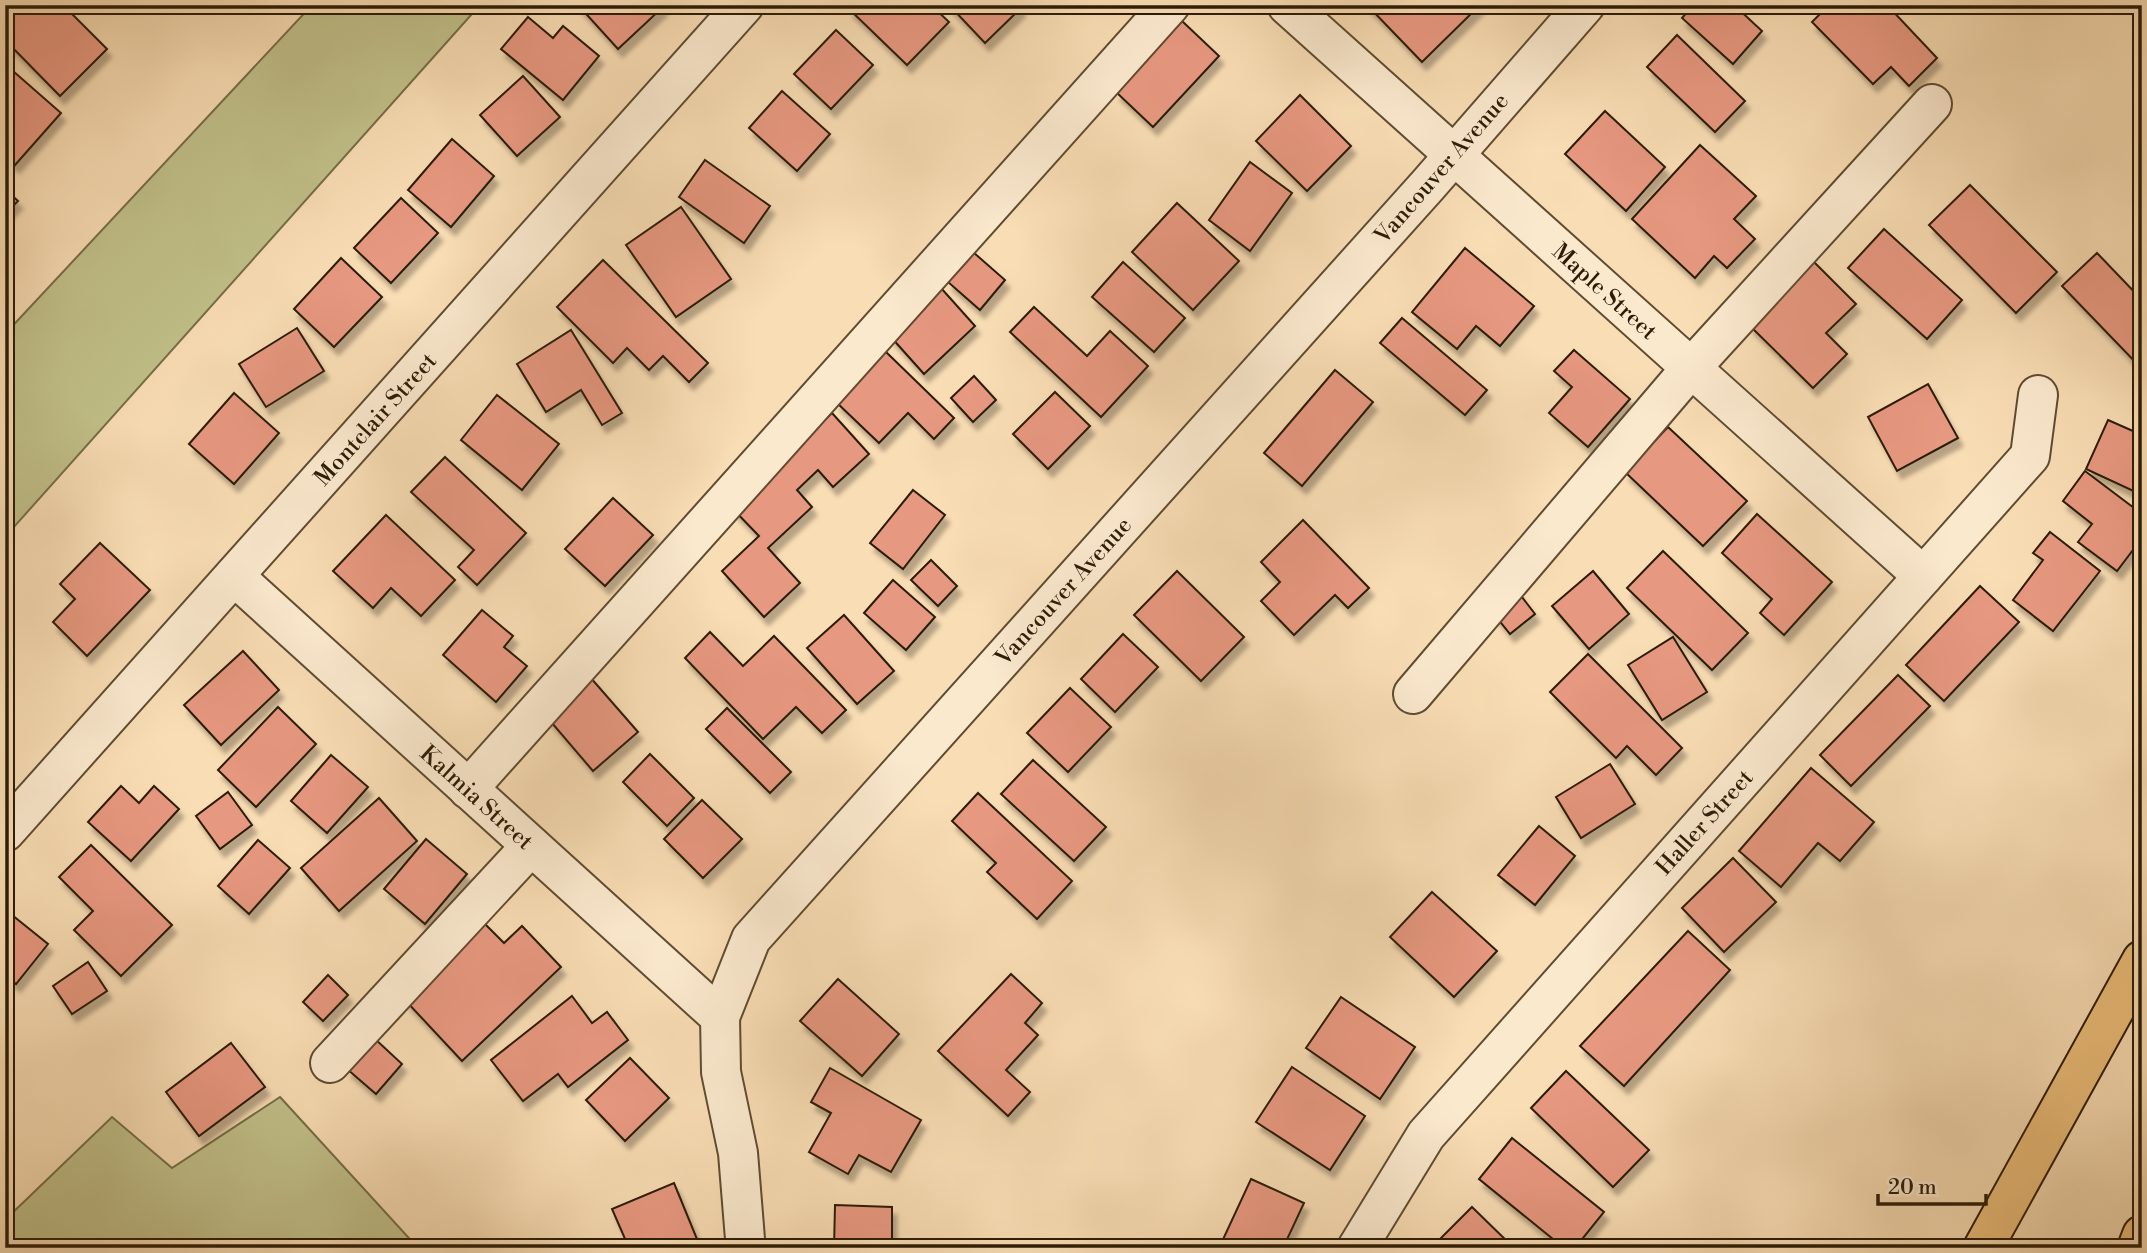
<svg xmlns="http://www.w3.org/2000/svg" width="2147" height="1253" viewBox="0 0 2147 1253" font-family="'Libre Bodoni',serif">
  <defs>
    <filter id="shadow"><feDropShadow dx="4.5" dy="8" stdDeviation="2" flood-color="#0004"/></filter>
  </defs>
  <rect width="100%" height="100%" fill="#f9ddb4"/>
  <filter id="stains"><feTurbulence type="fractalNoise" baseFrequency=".00286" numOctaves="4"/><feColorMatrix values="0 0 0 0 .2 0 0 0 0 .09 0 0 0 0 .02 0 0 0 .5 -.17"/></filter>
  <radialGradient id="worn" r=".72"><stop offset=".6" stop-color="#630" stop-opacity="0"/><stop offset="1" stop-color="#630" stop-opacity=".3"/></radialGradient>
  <g fill="#c1c08a" stroke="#766e48" stroke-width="2">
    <path d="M312 5H480L5 537V334Z"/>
    <path d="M280 1097 418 1248H5V1220L112 1117 172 1168Z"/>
  </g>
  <g fill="#e79880" stroke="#2c1c07" stroke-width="2" filter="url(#shadow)">
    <path d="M23 5H63L107 49 60 96 5 40V23Z"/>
    <path d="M578 5H661L663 7 618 49Z"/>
    <path d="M853 5H931L949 22 907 65 849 9Z"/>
    <path d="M949 5H1019L1021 8 985 43Z"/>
    <path d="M1367 5H1480L1422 62Z"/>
    <path d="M1693 5H1734L1762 31 1733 64 1682 18Z"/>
    <path d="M1829 5H1887L1937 58 1909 86 1891 67 1873 84 1812 22Z"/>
    <path d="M528 17 553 38 563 26 599 56 563 100 501 49Z"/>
    <path d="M1182 21 1219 56 1153 127 1116 92Z"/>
    <path d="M836 30 873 65 831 109 794 74Z"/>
    <path d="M1677 35 1745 101 1715 132 1647 67Z"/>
    <path d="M5 64 61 113 15 165 5 157Z"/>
    <path d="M523 76 560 117 517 156 480 115Z"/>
    <path d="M782 91 830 134 797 171 749 128Z"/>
    <path d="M1300 95 1351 146 1307 191 1256 141Z"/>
    <path d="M1605 111 1665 167 1626 211 1565 154Z"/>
    <path d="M452 139 494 176 451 227 408 190Z"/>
    <path d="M1700 145 1756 196 1734 219 1755 239 1727 268 1714 256 1695 278 1632 219Z"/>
    <path d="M705 160 770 206 744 243 679 197Z"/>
    <path d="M1250 162 1292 193 1250 251 1209 220Z"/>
    <path d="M1970 185 2057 272 2016 313 1929 225Z"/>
    <path d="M5 189 18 201 5 214Z"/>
    <path d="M401 198 438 233 391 283 354 248Z"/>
    <path d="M1177 203 1239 261 1193 310 1132 252Z"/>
    <path d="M681 207 731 279 676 317 626 245Z"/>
    <path d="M1884 229 1962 300 1927 339 1848 268Z"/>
    <path d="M1465 248 1534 306 1500 346 1476 326 1457 349 1412 312Z"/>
    <path d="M973 252 1005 280 980 310 948 282Z"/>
    <path d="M2097 253 2142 300V369L2062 286Z"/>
    <path d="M341 258 382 297 334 347 294 309Z"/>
    <path d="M603 260 708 363 689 382 663 356 649 370 627 348 613 363 557 307Z"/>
    <path d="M1813 261 1856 304 1826 333 1847 354 1813 388 1749 325Z"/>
    <path d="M1123 262 1185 318 1154 352 1092 297Z"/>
    <path d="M941 288 975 326 924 374 890 336Z"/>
    <path d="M1034 307 1087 356 1110 331 1148 366 1101 417 1010 332Z"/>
    <path d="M1402 318 1487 390 1465 415 1380 343Z"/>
    <path d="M297 328 324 371 266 407 239 364Z"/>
    <path d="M571 330 622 413 602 425 581 390 546 412 517 364Z"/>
    <path d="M1574 350 1630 399 1588 447 1549 413 1572 387 1554 371Z"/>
    <path d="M885 351 954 418 934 439 908 413 879 443 836 402Z"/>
    <path d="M1335 370 1373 402 1302 486 1264 453Z"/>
    <path d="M974 376 996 400 973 422 951 398Z"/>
    <path d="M1928 384 1958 438 1897 471 1868 417Z"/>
    <path d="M1055 392 1090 426 1048 469 1013 434Z"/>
    <path d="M234 393 279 433 234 484 189 444Z"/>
    <path d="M497 395 559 444 522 490 461 440Z"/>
    <path d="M832 413 869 454 833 487 818 470 797 490 812 507 768 548 800 583 764 617 722 571 759 536 731 507Z"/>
    <path d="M2108 420 2142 435V495L2086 469Z"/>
    <path d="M1668 427 1747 501 1703 546 1625 472Z"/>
    <path d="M445 457 526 533 477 585 458 567 474 550 411 492Z"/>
    <path d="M2085 471 2142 514V538L2117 571 2078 542 2092 524 2063 501Z"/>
    <path d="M913 490 945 515 903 569 870 543Z"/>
    <path d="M613 498 653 535 605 586 565 549Z"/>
    <path d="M1757 514 1832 582 1784 635 1760 613 1772 599 1722 553Z"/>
    <path d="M386 515 455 580 421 616 391 588 373 608 333 571Z"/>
    <path d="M1303 520 1369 588 1348 608 1335 595 1294 635 1261 601 1280 582 1261 562Z"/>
    <path d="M2050 532 2100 571 2053 631 2013 600 2043 560 2033 553Z"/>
    <path d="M100 543 150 590 87 656 53 622 75 599 60 584Z"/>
    <path d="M1663 551 1748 633 1712 670 1627 588Z"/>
    <path d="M931 560 957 586 938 606 911 580Z"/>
    <path d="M1177 571 1244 637 1201 681 1134 615Z"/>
    <path d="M1593 571 1629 614 1589 649 1552 606Z"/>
    <path d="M893 580 935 617 906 650 864 613Z"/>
    <path d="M1980 586 2019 622 1944 701 1906 665Z"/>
    <path d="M1515 588 1535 614 1510 634 1490 609Z"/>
    <path d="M482 610 513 636 504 647 527 666 496 702 443 655Z"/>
    <path d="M844 615 894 671 857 704 807 648Z"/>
    <path d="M710 632 743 666 774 636 846 710 822 733 796 707 763 739 685 658Z"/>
    <path d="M1123 634 1158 667 1115 712 1081 679Z"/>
    <path d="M1673 637 1707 692 1662 720 1628 665Z"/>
    <path d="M243 651 279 690 221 745 184 705Z"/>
    <path d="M1588 654 1682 748 1656 775 1627 746 1616 758 1550 692Z"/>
    <path d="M1898 675 1930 706 1851 786 1820 755Z"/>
    <path d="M590 677 638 732 593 771 546 716Z"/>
    <path d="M1070 688 1111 727 1068 772 1027 733Z"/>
    <path d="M278 707 316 744 256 807 218 770Z"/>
    <path d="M727 708 791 772 770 793 706 729Z"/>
    <path d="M650 754 694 798 667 826 623 782Z"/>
    <path d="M331 755 368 787 327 833 291 801Z"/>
    <path d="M1033 760 1106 827 1074 861 1001 794Z"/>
    <path d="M1610 764 1635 804 1581 838 1556 797Z"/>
    <path d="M1811 768 1874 822 1840 861 1818 843 1781 887 1739 851Z"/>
    <path d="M121 786 139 803 154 786 179 809 131 861 88 822Z"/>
    <path d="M228 792 252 825 220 849 196 816Z"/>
    <path d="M978 793 1072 881 1037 919 987 872 996 863 952 821Z"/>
    <path d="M379 798 417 841 339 911 301 868Z"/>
    <path d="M702 800 742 839 703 878 664 839Z"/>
    <path d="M1539 826 1575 856 1535 905 1498 875Z"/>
    <path d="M426 839 467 874 425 924 384 889Z"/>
    <path d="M258 840 290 868 249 914 218 886Z"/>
    <path d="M91 845 172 925 121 976 74 930 93 911 59 877Z"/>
    <path d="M1733 858 1776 902 1724 952 1682 908Z"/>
    <path d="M1432 892 1497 951 1454 997 1390 937Z"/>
    <path d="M12 915 48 944 16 984 5 975V923Z"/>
    <path d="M485 924 504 943 522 926 561 967 462 1061 405 1000Z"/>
    <path d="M1688 931 1730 970 1624 1086 1580 1046Z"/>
    <path d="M88 962 107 991 72 1014 53 986Z"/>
    <path d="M1011 974 1042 1003 1025 1023 1038 1035 1006 1070 1030 1092 1008 1116 938 1051Z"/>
    <path d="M328 975 348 995 323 1021 303 1002Z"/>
    <path d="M838 979 899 1034 862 1076 800 1021Z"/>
    <path d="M572 996 592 1023 607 1012 628 1040 568 1087 558 1074 523 1101 491 1060Z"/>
    <path d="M1341 997 1415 1047 1380 1099 1306 1048Z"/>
    <path d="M374 1038 402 1064 376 1094 347 1069Z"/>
    <path d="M231 1043 265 1087 199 1136 166 1092Z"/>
    <path d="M630 1058 669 1098 625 1141 586 1100Z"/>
    <path d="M1292 1067 1365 1116 1330 1170 1256 1122Z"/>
    <path d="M830 1068 921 1120 891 1172 859 1155 848 1174 809 1152 831 1113 811 1102Z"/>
    <path d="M1566 1071 1649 1150 1613 1187 1531 1108Z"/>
    <path d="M1512 1138 1604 1212 1575 1248H1564L1479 1179Z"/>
    <path d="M1251 1179 1304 1203 1283 1248H1219Z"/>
    <path d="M674 1183 699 1244 690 1248H629L612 1209Z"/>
    <path d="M835 1205 892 1207V1248H834Z"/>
    <path d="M1472 1207 1514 1248H1441L1436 1243Z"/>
  </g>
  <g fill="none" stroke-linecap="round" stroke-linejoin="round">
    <defs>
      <g id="minor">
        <path d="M1287 5 1923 576"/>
        <path d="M234 576 720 1017"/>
        <path d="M1413 694 1691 368 1932 104"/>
        <path d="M468 789 1170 5"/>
        <path d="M5 832 744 5"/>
        <path d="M330 1063 531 846"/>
        <path d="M744 1248 745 1239 738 1153 721 1072 720 1017 751 939 1428 185 1585 5"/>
        <path d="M1357 1248 1426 1135 2030 456 2038 395"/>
      </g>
      <g id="highway">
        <path d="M1983 1248 2142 960"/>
        <path d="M2137 1248 2142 1235"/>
      </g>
    </defs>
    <use href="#minor" stroke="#5f4c32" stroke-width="42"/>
    <use href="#highway" stroke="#2c1c07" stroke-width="42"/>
    <use href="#minor" stroke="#fbe9ce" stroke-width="38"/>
    <use href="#highway" stroke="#ecbe7a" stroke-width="38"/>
  </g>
  <g text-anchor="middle" stroke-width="6" stroke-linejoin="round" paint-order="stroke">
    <g font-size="23" fill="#2c1c07" stroke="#fbe9ce">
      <text transform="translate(1441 168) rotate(-49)" y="8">Vancouver Avenue</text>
      <text transform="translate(1605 291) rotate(42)" y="8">Maple Street</text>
      <text transform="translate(375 419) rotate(-48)" y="8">Montclair Street</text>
      <text transform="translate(1063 591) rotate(-48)" y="8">Vancouver Avenue</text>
      <text transform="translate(477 797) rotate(42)" y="8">Kalmia Street</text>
      <text transform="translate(1704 822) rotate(-48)" y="8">Haller Street</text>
    </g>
  </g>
  <rect width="2147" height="1253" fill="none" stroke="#f9ddb4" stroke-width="28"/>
  <rect x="7" y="7" width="2133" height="1239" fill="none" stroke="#2c1c07" stroke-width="3.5"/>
  <rect x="14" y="14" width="2119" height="1225" fill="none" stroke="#2c1c07" stroke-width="2"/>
  <path d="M1878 1194v10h108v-10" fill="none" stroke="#2c1c07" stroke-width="3.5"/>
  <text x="1888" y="1194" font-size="21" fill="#2c1c07" stroke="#fbe9ce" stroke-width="5" paint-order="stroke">20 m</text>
  <rect width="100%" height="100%" filter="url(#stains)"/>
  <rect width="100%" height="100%" fill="url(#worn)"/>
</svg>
